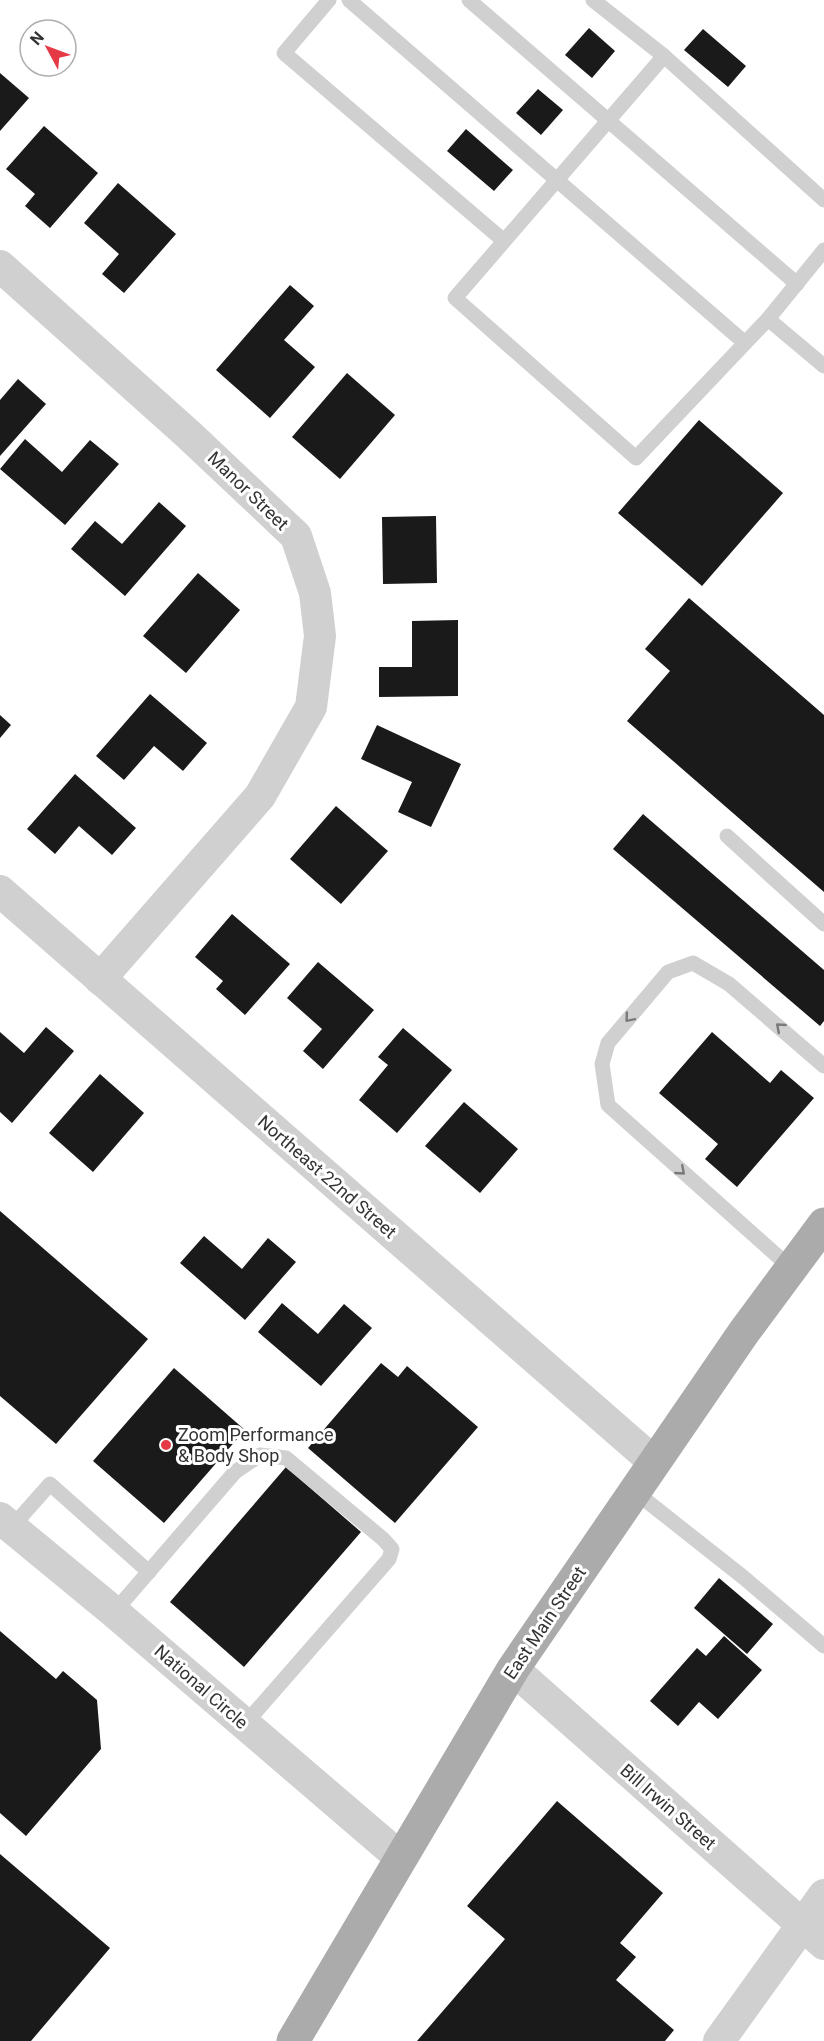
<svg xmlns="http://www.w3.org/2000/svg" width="824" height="2041" viewBox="0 0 824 2041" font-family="Roboto,sans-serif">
  <rect width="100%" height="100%" fill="#fff"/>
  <g fill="#1a1a1a">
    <path d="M589 28 615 51 592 78 565 55Z"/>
    <path d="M703 29 746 66 728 87 684 50Z"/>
    <path d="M0 73 29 98 0 131Z"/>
    <path d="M538 89 563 110 541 135 516 113Z"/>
    <path d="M44 126 98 173 50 228 25 206 35 194 6 169Z"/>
    <path d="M466 129 513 170 494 191 447 151Z"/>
    <path d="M118 183 176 234 124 293 102 274 119 254 84 223Z"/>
    <path d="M290 285 314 306 284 340 315 367 270 418 216 370Z"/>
    <path d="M347 373 395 415 340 479 292 437Z"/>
    <path d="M18 379 46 404 0 456V400Z"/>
    <path d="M699 420 783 493 702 586 618 513Z"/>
    <path d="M25 439 62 472 90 440 119 464 65 525 0 469Z"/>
    <path d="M159 502 186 526 125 596 71 549 95 521 122 544Z"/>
    <path d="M436 516 437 583 383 584 382 517Z"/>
    <path d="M198 573 240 610 186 673 143 636Z"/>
    <path d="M689 598 824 715V892L627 721 670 671 645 649Z"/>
    <path d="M458 620V696L379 697V667H412V621Z"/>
    <path d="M150 694 207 743 183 771 154 746 124 780 96 756Z"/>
    <path d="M0 715 11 725 0 738Z"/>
    <path d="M377 725 461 764 431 827 398 812 412 782 361 759Z"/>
    <path d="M75 774 136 828 112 855 79 826 55 854 27 829Z"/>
    <path d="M336 806 388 851 341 904 290 859Z"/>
    <path d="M643 814 824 970V1021L820 1026 613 849Z"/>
    <path d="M232 914 290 964 245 1015 216 989 223 981 195 957Z"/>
    <path d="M318 962 374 1010 323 1069 303 1051 322 1029 287 998Z"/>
    <path d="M46 1027 74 1051 12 1123 0 1112V1032L24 1053Z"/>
    <path d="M403 1028 452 1070 397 1133 359 1100 388 1065 378 1057Z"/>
    <path d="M712 1032 770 1083 781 1070 814 1098 737 1187 705 1159 718 1144 659 1093Z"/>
    <path d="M100 1074 144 1113 93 1172 49 1133Z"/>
    <path d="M464 1102 518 1149 480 1193 425 1146Z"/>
    <path d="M0 1211 148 1339 56 1444 0 1396Z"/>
    <path d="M204 1236 242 1269 268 1238 296 1262 245 1320 180 1263Z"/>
    <path d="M282 1303 318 1334 344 1304 372 1328 321 1386 258 1332Z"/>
    <path d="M381 1363 398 1377 407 1366 478 1427 395 1523 308 1448Z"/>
    <path d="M174 1368 245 1430 164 1523 93 1461Z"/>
    <path d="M286 1467 361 1532 244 1667 170 1602Z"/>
    <path d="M719 1578 773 1624 747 1654 694 1608Z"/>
    <path d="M0 1631 56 1679 63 1671 97 1700 101 1749 26 1836 0 1813Z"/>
    <path d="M724 1636 762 1670 718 1719 699 1702 678 1726 650 1701 697 1648 706 1656Z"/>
    <path d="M557 1801 663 1893 620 1943 636 1957 616 1980 674 2030 665 2041H417L505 1939 467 1906Z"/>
    <path d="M0 1854 110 1948 31 2041H0Z"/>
  </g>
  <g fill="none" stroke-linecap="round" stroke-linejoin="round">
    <g stroke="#d0d0d0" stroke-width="15">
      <path d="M329 0 284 53 504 241"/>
      <path d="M349 0 745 343"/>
      <path d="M469 0 797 284"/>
      <path d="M593 0 664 56 455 298 636 458 768 319 824 366"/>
      <path d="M664 56 824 200"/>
      <path d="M768 319 824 250"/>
      <path d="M727 836 824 924"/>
      <path d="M791 1268 608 1105 602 1064 608 1043 668 972 693 963 729 984 824 1066"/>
      <path d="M634 1491 743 1577 824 1646"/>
      <path d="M11 1528 50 1484 149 1572"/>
      <path d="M114 1612 235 1472 260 1455 286 1458 383 1539 392 1549 389 1559 244 1725"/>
    </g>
    <g stroke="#d0d0d0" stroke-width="32">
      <path d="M0 266 189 435 296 536 315 593 320 636 311 707 260 796 100 979"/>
      <path d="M0 891 654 1462"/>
      <path d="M0 1518 114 1612 401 1858"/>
      <path d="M513 1669 824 1944"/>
      <path d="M719 2041 824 1895"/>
    </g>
    <path stroke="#ababab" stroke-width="33" d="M293 2041 513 1669 744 1332 824 1224"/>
  </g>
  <defs><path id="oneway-chevron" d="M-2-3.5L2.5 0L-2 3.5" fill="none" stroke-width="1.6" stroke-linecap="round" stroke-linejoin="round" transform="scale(1.5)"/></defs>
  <g stroke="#7a7a7a">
    <use href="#oneway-chevron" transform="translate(629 1018) rotate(130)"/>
    <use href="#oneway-chevron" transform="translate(780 1027) rotate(-139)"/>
    <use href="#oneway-chevron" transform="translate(681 1171) rotate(41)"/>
  </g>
  <circle fill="#e63946" stroke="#fff" stroke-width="2" cx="166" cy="1445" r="6"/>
  <g text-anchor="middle" stroke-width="6" stroke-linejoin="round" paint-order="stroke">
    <g font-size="18" fill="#333" stroke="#fff">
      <text transform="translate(248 491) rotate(44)" y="6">Manor Street</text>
      <text transform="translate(327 1177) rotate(41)" y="6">Northeast 22nd Street</text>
      <text transform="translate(545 1623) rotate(-56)" y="6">East Main Street</text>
      <text transform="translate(201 1687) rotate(41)" y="6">National Circle</text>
      <text transform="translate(668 1807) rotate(41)" y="6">Bill Irwin Street</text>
    </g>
    <g font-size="18" fill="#333" stroke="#fff" text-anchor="start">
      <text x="178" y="1441">Zoom Performance<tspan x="178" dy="21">&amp; Body Shop</tspan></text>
    </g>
  </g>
  <g transform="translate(48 48) rotate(311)"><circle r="28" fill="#ffffff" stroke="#adadad" stroke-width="1.5"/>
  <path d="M0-4.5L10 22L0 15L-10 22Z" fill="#e63946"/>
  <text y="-9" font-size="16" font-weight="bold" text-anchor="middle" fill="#333333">N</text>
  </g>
</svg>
